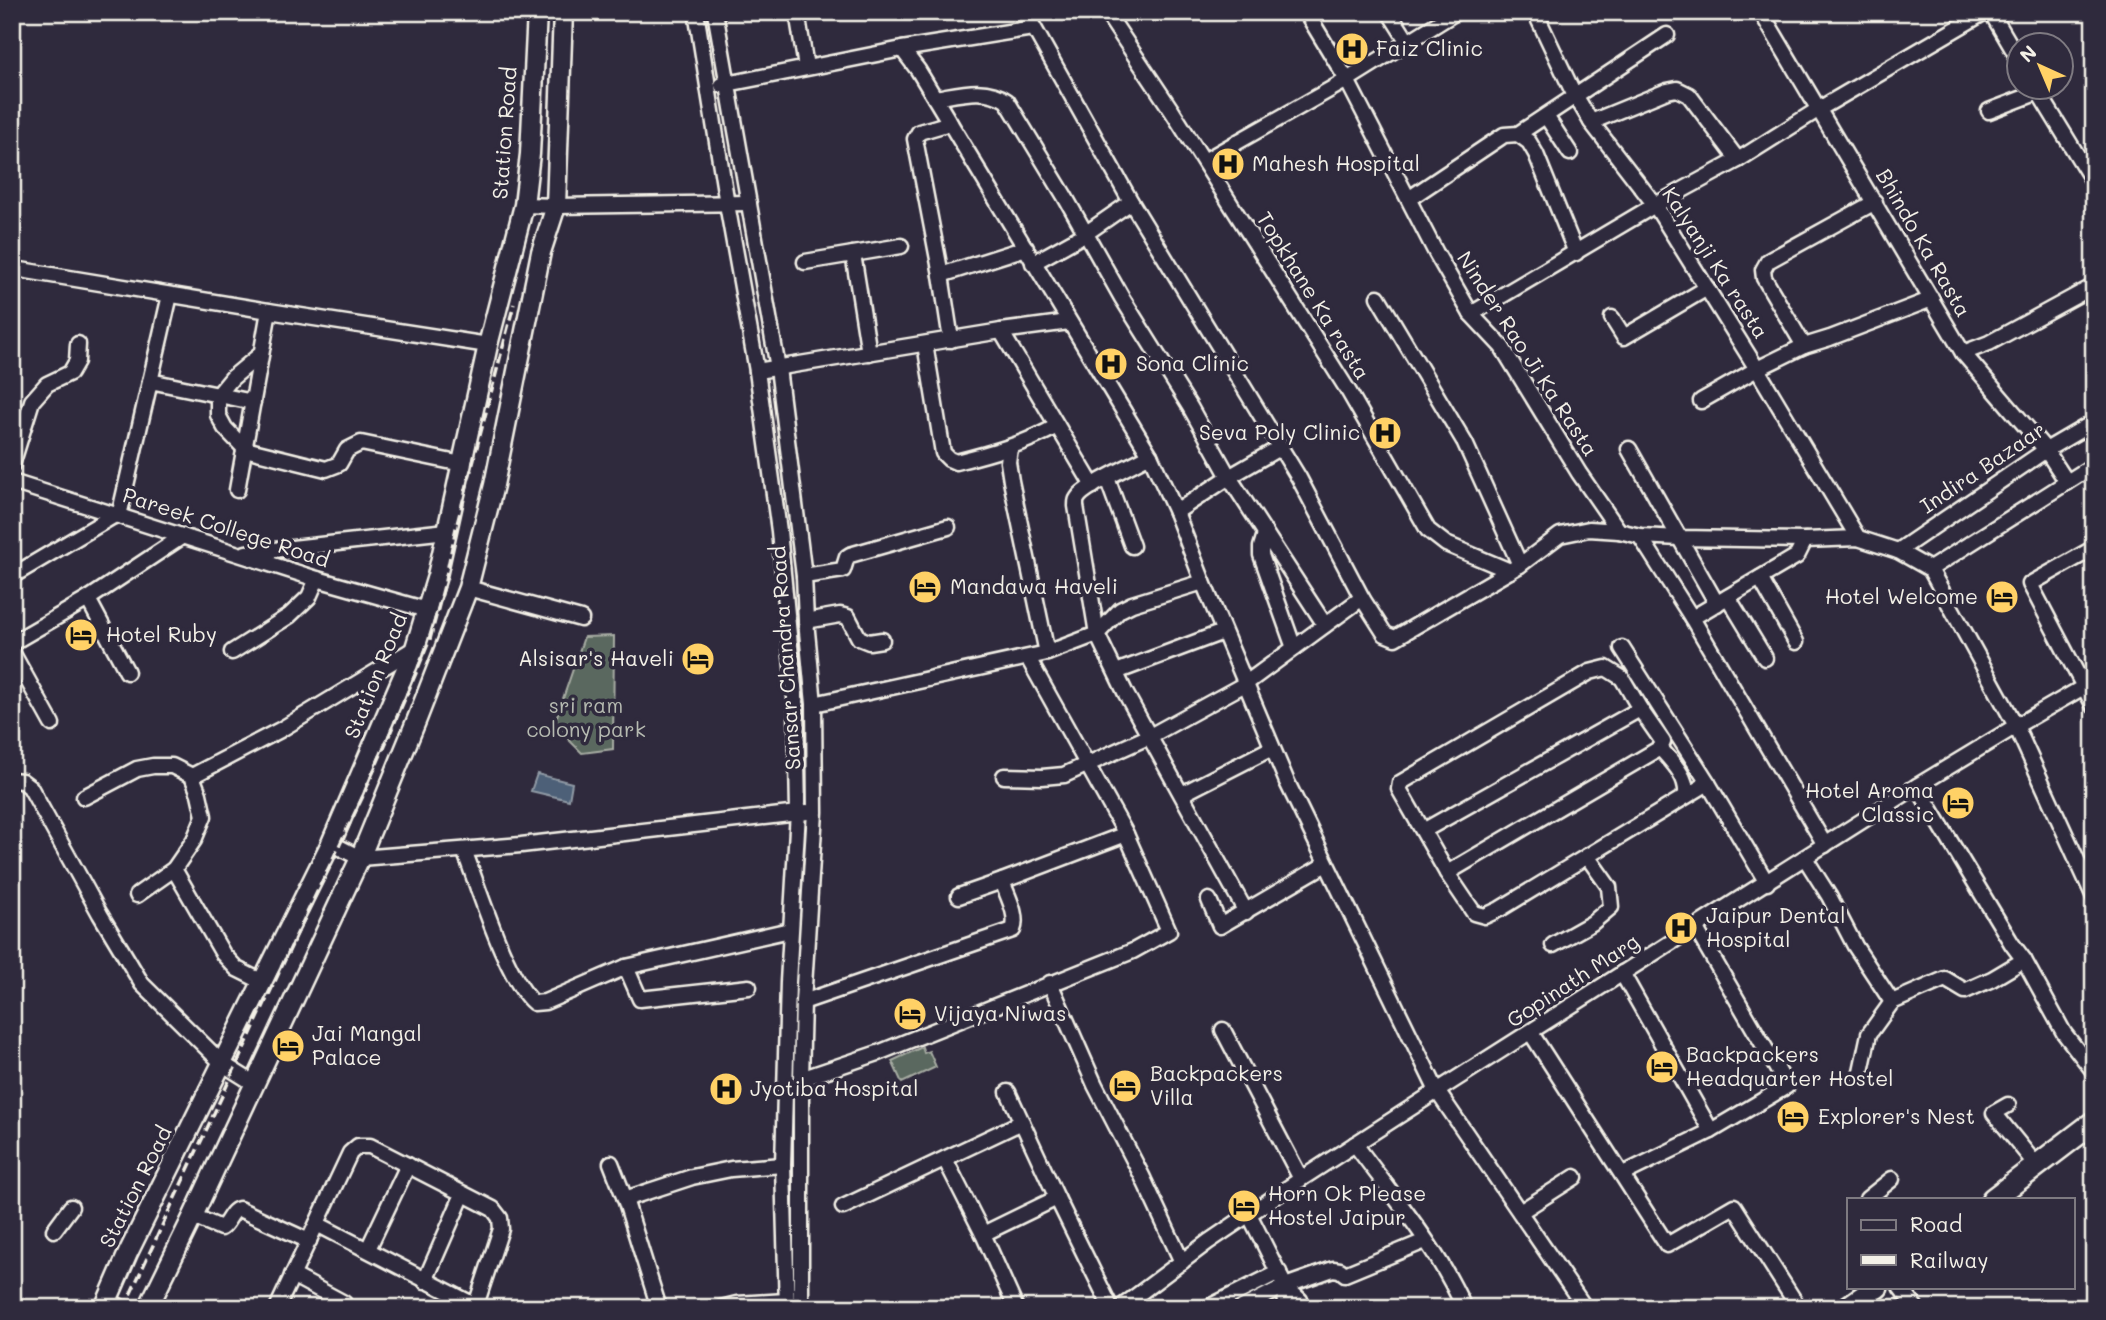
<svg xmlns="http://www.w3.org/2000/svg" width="2106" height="1320" viewBox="0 0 2106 1320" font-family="Mali,sans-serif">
  <rect width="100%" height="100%" fill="#2f2a3d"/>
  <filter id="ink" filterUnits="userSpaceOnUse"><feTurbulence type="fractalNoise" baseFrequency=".0143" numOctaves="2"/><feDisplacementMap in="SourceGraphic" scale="14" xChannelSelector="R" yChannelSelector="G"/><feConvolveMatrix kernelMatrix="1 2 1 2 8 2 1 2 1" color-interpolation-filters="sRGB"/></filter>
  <g filter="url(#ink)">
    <g fill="#5a685e" stroke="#a7aca3" stroke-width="2">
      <path d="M614 636 613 749 582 753 554 725 584 637Z"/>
      <path d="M922 1047 924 1053 929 1051 936 1067 902 1083 892 1061Z"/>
    </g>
    <path fill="#4d6078" stroke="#909aa5" stroke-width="2" d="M537 774 572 783 569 800 531 791Z"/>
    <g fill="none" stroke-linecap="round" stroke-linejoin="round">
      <defs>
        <g id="minor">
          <path d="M696 12 727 204 757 371 779 531 796 708 798 812 788 982 783 1165 787 1308"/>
          <path d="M715 12 778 368 804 576 806 621 814 704 815 812 803 1002 801 1079V1308"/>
          <path d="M797 12 806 67"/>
          <path d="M1025 12 1131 202 1299 478 1362 598 1385 634 1395 638 1520 565 1560 535 1589 529 1619 531 1640 536 1680 538 1805 540 1858 538 1898 551 1930 569 2016 726 2094 897"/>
          <path d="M1106 12 1172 111 1349 392 1428 530 1446 544 1510 571"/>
          <path d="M1306 12 1347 80 1436 253 1471 314 1502 347 1579 473 1619 531"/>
          <path d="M1389 12 1408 42"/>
          <path d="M1535 12 1571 88 1591 122 1655 205 1757 369 1858 538"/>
          <path d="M1761 12 1963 353 2046 450 2067 482"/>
          <path d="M1991 12 2018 58"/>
          <path d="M902 49 918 70 1150 455 1176 512 1203 582 1287 782 1437 1091 1585 1308"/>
          <path d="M722 85 902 49 1033 28"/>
          <path d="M2036 88 2094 183"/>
          <path d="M935 98C960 94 985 86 1007 101L1064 195 1122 298 1190 407 1229 477 1325 625"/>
          <path d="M1989 111 2039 92"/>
          <path d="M1546 116 1570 153"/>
          <path d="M1591 122 1667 91 1677 89 1689 95 1738 160"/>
          <path d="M950 123 919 132 915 139 941 275 951 340"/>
          <path d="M1518 134 1529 142 1536 154 1576 253"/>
          <path d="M1204 161 1347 80 1456 12"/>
          <path d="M1410 198 1504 135 1518 134 1667 35"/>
          <path d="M524 205 556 206 749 203"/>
          <path d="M853 254 869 353"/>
          <path d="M805 262 901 246"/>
          <path d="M1033 263 1085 234 1131 202"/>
          <path d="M21 270 269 311 488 345"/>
          <path d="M941 275 1026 248"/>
          <path d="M1378 297 1465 443 1520 565"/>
          <path d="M1471 314 1655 205 1738 160 1819 109 1985 12"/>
          <path d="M1612 318 1624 337 1707 288"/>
          <path d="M1001 331 1093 486"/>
          <path d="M925 344 943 453 949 459 956 462C992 453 1025 444 1057 426"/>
          <path d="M1804 346 1764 278 1763 270 1768 261 1875 202"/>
          <path d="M1963 353 1989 343 2094 286"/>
          <path d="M261 354 232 378 218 395V415L225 428 245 449 326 469 339 464 347 450 361 443 462 464"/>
          <path d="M757 371 1001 331 1069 322"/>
          <path d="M150 381 253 402"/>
          <path d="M1701 401 1757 369 1804 346 1830 338 1932 299"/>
          <path d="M1010 448 1008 462 1011 481 1047 653"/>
          <path d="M1629 449 1717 604"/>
          <path d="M1150 455C1134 464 1090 484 1080 495 1076 500 1076 500 1076 506L1097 634 1126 694 1246 912"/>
          <path d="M12 465 32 401 47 384 70 373 77 361 78 344"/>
          <path d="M1107 478 1132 546"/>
          <path d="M12 482 317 579 427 610"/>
          <path d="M237 490 269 311"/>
          <path d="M1176 512 1229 477 1279 448"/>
          <path d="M119 516 170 295"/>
          <path d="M1265 534 1261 547V555L1294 648"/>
          <path d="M1640 536 1692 618 1797 556 1805 540"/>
          <path d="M2094 548 2030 584 2094 706"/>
          <path d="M1898 551 2046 450 2094 422"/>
          <path d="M246 553 447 531"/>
          <path d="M1930 569 2094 465"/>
          <path d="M12 576 115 515"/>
          <path d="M804 576 843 570 847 557 850 555 948 527"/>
          <path d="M1760 578 1796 642"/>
          <path d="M468 588 581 619"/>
          <path d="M1728 597 1765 658"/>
          <path d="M88 599 127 672"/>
          <path d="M1692 618 1825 845"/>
          <path d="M806 621 840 615 848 617 859 638 869 642 882 640"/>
          <path d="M12 643 88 599 183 536"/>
          <path d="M1622 648 1708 783 1767 883"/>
          <path d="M12 652 52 724"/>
          <path d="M232 652 289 616 309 597 317 579"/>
          <path d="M1116 672 1223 632"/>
          <path d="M814 704 1047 653 1097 634 1120 610 1132 604 1203 582"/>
          <path d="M1660 748C1672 762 1688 776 1686 796"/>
          <path d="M192 776 280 730 415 648"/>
          <path d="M1004 776 1042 777 1064 775 1150 736 1245 684 1362 598"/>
          <path d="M12 780 22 781 30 787 100 914 142 984 223 1064 255 1084"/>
          <path d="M1917 786 2012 944 2024 960 2064 1033 2094 1072"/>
          <path d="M1182 794 1272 748"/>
          <path d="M84 797 137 769 153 766H172L192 776 199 794 204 816 194 840 174 869 137 895"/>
          <path d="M1423 831 1640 709 1622 678 1606 668 1590 672 1400 783 1399 789 1447 873 1474 913 1485 916 1500 909 1708 783"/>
          <path d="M331 843 360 858 521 845 807 812"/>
          <path d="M464 850C478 886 507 981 534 1003L545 1002 626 967 790 930"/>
          <path d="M1805 858 1829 896 1855 946 1892 1002 1945 979 1965 991 1992 979 2024 960"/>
          <path d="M174 869 223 954 237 969 263 982"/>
          <path d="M1447 873 1660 748 1663 742 1640 709"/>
          <path d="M959 896 1002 881 1126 834"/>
          <path d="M1209 900 1220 926 1326 864"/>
          <path d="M1553 945 1592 923 1611 907 1609 887 1587 856"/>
          <path d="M626 967 640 999 749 987"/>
          <path d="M1622 973 1711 1131"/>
          <path d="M1050 983 1095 1085 1142 1176 1182 1262"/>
          <path d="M803 1002 1013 930C1019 916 1007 895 1002 881"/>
          <path d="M1223 1030 1301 1179"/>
          <path d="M1531 1033 1667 1245 1734 1206 1799 1308"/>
          <path d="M1860 1076 1869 1034 1892 1002"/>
          <path d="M801 1079 878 1053 1133 951 1169 931 1126 834 1028 658"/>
          <path d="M1008 1092 1057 1198 1111 1308"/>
          <path d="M2008 1105 1994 1113 2037 1166"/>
          <path d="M1355 1144C1393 1196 1438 1248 1464 1308"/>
          <path d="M945 1159 983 1234"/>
          <path d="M611 1163 625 1199 659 1308"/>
          <path d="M1623 1174 1711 1131 1787 1086 1695 927"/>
          <path d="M625 1199 692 1177 731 1169 783 1165"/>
          <path d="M1867 1199 1892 1179"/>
          <path d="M843 1207 1022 1122"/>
          <path d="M1520 1212 1575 1177"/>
          <path d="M1249 1214 1285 1286 1300 1300 1304 1308"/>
          <path d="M193 1216 221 1228C229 1223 230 1211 239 1209L309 1241"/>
          <path d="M317 1224 476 1306"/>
          <path d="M54 1230 71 1207"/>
          <path d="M368 1249 408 1165"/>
          <path d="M292 1275 344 1303"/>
          <path d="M425 1281 463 1194"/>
          <path d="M1285 1286 1286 1308"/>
          <path d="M1900 1287 1916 1308"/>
          <path d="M107 1301 123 1308"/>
          <path d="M277 1308 350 1153 358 1146H370L493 1209 500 1218 501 1229 475 1308"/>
          <path d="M721 1308 737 1304 786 1301"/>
          <path d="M1016 1308 983 1234 1057 1198"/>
          <path d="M1120 1308 1208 1242 1301 1179 1437 1091 1917 786 2016 726 2094 681"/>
          <path d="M1207 1308 1279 1272"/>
          <path d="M1242 1308 1285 1286 1333 1269 1340 1270 1345 1274 1425 1241"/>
        </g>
        <g id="major">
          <path d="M104 1308 128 1253 331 843 415 648 437 576 488 345 524 205 530 154 537 12"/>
          <path d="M148 1308 193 1216 360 858 417 719 468 588 494 485 541 252 556 206 563 12"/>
        </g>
        <g id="highway">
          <path d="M1993 1199 2094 1122"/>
          <path d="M1847 1308 1877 1287"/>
        </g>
      </defs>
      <use href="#minor" stroke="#f4f1e8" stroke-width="19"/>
      <use href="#major" stroke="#f4f1e8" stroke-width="23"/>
      <use href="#highway" stroke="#f4f1e8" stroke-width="26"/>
      <use href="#minor" stroke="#2f2a3d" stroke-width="14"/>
      <use href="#major" stroke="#2f2a3d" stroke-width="18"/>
      <use href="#highway" stroke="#2f2a3d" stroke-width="21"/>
      <path stroke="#f4f1e8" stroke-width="3.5" stroke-dasharray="10 5" stroke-linecap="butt" d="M124 1308 295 938 363 796 416 673 430 639 444 586 456 528 514 304"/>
    </g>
  </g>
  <defs>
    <symbol id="hospital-disc" viewBox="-11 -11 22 22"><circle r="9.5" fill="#ffd166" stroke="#2f2a3d"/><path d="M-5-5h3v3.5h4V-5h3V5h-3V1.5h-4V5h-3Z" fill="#111"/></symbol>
    <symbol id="hotel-disc" viewBox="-11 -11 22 22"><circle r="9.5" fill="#ffd166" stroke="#2f2a3d"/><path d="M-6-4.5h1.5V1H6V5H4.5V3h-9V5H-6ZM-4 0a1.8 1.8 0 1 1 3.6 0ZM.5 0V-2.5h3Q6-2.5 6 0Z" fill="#111"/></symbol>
  </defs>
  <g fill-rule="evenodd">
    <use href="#hospital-disc" x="1333" y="30" width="38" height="38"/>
    <use href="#hospital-disc" x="1209" y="145" width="38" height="38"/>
    <use href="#hospital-disc" x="1092" y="345" width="38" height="38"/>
    <use href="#hospital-disc" x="1366" y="414" width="38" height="38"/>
    <use href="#hotel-disc" x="906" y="568" width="38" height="38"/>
    <use href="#hotel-disc" x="1983" y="578" width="38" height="38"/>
    <use href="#hotel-disc" x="62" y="616" width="38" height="38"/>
    <use href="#hotel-disc" x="679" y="640" width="38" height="38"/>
    <use href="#hotel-disc" x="1939" y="784" width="38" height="38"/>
    <use href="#hospital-disc" x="1662" y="909" width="38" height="38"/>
    <use href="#hotel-disc" x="891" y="995" width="38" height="38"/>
    <use href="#hotel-disc" x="269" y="1027" width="38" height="38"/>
    <use href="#hotel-disc" x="1643" y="1048" width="38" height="38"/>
    <use href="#hotel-disc" x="1106" y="1067" width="38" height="38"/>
    <use href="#hospital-disc" x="707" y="1070" width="38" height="38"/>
    <use href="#hotel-disc" x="1774" y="1098" width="38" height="38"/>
    <use href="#hotel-disc" x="1225" y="1187" width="38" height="38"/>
  </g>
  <g text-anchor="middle" stroke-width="7" stroke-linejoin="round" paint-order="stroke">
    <g font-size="21" fill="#f4f1e8" stroke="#2f2a3d" text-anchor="start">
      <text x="1376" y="56">Faiz Clinic</text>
      <text x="1252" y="171">Mahesh Hospital</text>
      <text x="1136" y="371">Sona Clinic</text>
      <text x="1360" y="440" text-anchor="end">Seva Poly Clinic</text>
      <text x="950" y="594">Mandawa Haveli</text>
      <text x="1978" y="604" text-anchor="end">Hotel Welcome</text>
      <text x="106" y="642">Hotel Ruby</text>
      <text x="674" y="666" text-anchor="end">Alsisar's Haveli</text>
      <text x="1934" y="798" text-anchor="end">Hotel Aroma<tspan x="1934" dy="24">Classic</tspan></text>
      <text x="1706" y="923">Jaipur Dental<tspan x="1706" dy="24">Hospital</tspan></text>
      <text x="934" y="1021">Vijaya Niwas</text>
      <text x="312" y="1041">Jai Mangal<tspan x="312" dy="24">Palace</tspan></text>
      <text x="1686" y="1062">Backpackers<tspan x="1686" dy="24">Headquarter Hostel</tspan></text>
      <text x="1150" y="1081">Backpackers<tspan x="1150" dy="24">Villa</tspan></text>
      <text x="750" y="1096">Jyotiba Hospital</text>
      <text x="1818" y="1124">Explorer's Nest</text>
      <text x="1268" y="1201">Horn Ok Please<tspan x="1268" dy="24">Hostel Jaipur</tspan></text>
    </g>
    <g font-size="21" fill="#f4f1e8" stroke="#2f2a3d">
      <text transform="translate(505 133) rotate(-86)" y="7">Station Road</text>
      <text transform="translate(1923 243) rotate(60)" y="7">Bhindo Ka Rasta</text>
      <text transform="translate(1715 263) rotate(57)" y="7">Kalyanji Ka rasta</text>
      <text transform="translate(1313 296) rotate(58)" y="7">Topkhane Ka rasta</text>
      <text transform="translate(1527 354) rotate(57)" y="7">Ninder Rao Ji Ka Rasta</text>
      <text transform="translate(1983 468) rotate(-34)" y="7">Indira Bazaar</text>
      <text transform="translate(226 528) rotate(18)" y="7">Pareek College Road</text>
      <text transform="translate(786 658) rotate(-94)" y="7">Sansar Chandra Road</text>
      <text transform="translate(376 676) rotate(-68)" y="7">Station Road</text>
      <text transform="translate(1573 981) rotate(-33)" y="7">Gopinath Marg</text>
      <text transform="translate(136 1187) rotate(-63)" y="7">Station Road</text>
    </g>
    <g font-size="21" fill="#b6bab1" stroke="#2f2a3d">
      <text x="586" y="713">sri ram<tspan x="586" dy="24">colony park</tspan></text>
    </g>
  </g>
  <rect width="2106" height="1320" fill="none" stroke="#2f2a3d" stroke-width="42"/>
  <rect x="21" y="21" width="2064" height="1278" fill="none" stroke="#f4f1e8" stroke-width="2.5" filter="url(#ink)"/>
  <rect x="1847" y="1198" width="228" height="91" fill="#2f2a3d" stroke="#7e7a81" stroke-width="2"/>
  <rect x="1861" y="1220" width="35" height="10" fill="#2f2a3d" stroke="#7e7a81" stroke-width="2"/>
  <text x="1910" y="1232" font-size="21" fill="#f4f1e8">Road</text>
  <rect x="1861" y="1255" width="35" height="10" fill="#f4f1e8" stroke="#7e7a81" stroke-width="2"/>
  <text x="1910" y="1268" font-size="21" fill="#f4f1e8">Railway</text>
  <g transform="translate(2040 66) rotate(316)"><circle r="33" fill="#2f2a3d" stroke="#7e7a81" stroke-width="2"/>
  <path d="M0-5L12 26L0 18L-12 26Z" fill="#ffd166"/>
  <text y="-10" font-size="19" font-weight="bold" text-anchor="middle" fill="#f4f1e8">N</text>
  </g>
</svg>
